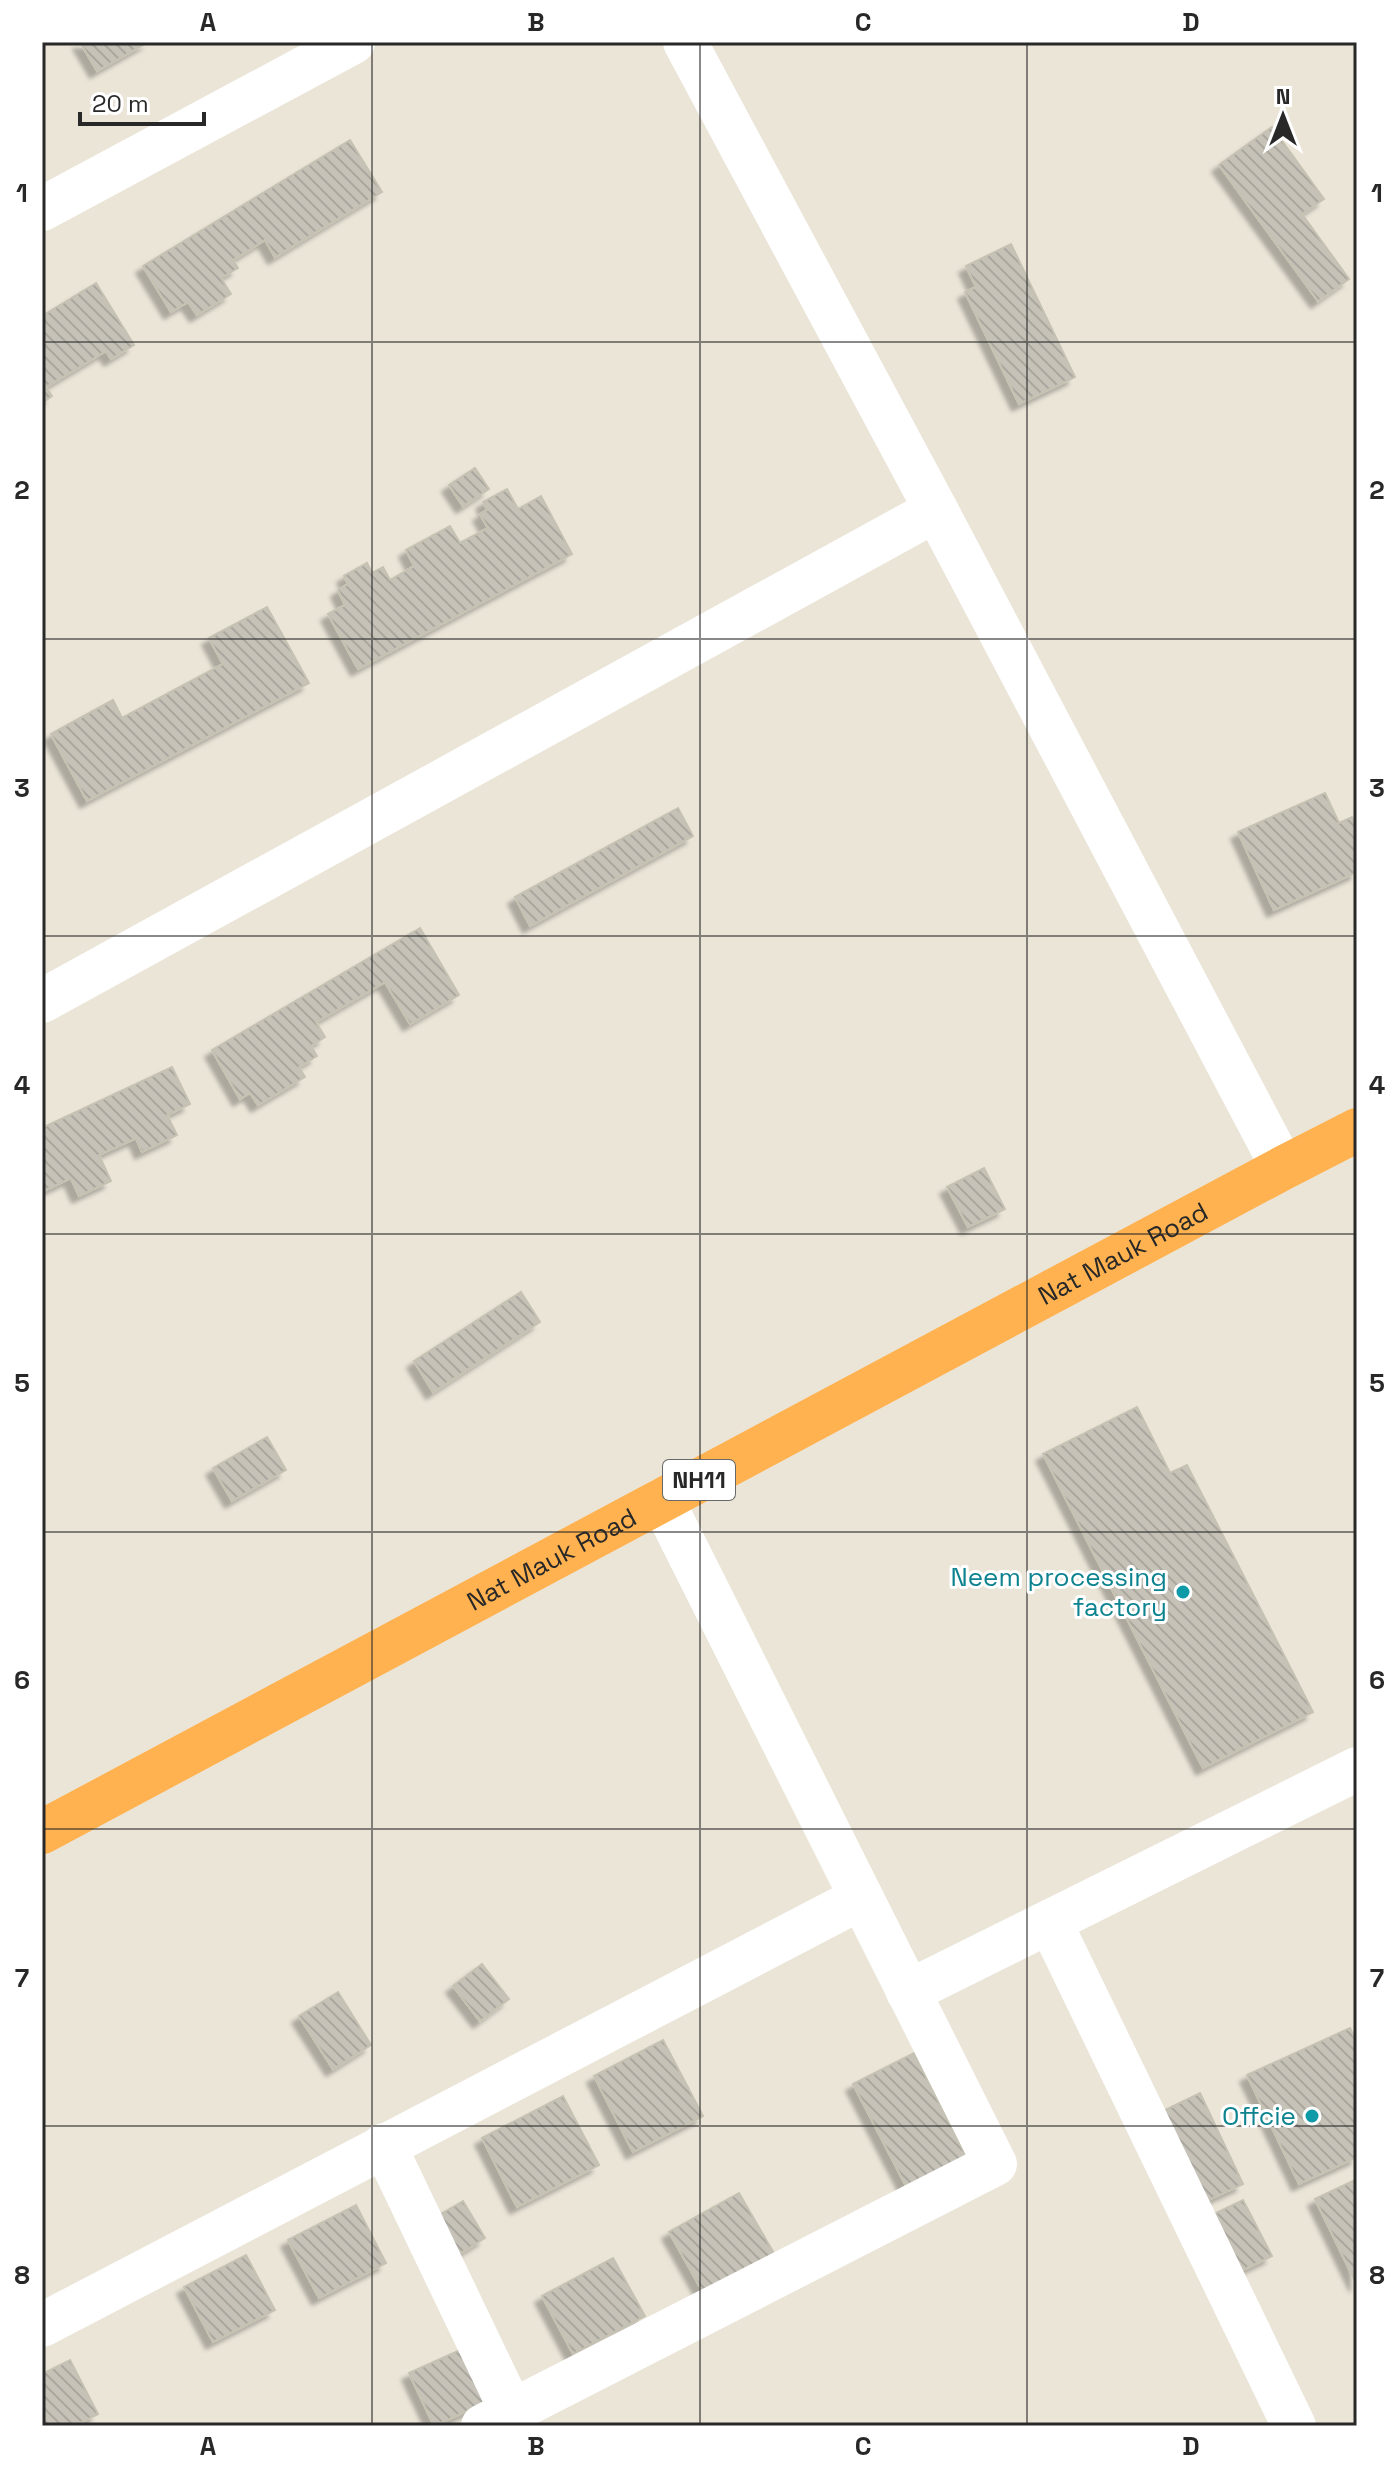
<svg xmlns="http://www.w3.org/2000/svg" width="1399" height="2468" viewBox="0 0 1399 2468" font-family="'Space Grotesk',sans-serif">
  <defs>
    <pattern id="building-back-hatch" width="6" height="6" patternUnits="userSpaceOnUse" patternTransform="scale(2)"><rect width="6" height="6" fill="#c6c2b8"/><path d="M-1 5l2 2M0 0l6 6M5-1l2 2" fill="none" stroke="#aaa79e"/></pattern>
    <filter id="shadow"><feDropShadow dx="-7" dy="7" stdDeviation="2" flood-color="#0004"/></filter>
  </defs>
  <rect width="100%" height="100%" fill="#ebe5d8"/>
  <g fill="url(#building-back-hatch)" stroke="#c6c2b2" stroke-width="2" filter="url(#shadow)">
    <path d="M80 42H148L97 71Z"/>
    <path d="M1272 127 1324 199 1302 214 1349 279 1318 301 1219 165Z"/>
    <path d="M350 140 382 192 275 257 265 240 233 260 238 268 221 278 231 294 197 315 188 302 171 312 143 266Z"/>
    <path d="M1011 244 1075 377 1019 404 965 292 976 287 966 266Z"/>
    <path d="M96 283 134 345 111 359 106 351 46 387 52 396 42 403V316Z"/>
    <path d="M475 468 489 489 463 506 449 485Z"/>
    <path d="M507 489 518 509 541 496 572 554 358 669 328 614 345 605 338 590 348 584 344 576 367 563 372 573 383 567 390 580 414 566 406 550 450 526 460 543 488 528 480 514 487 510 483 502Z"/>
    <path d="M267 607 309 683 87 801 51 734 113 700 122 718 223 664 209 638Z"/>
    <path d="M1325 793 1339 823 1352 817 1357 828V872L1274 910 1238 832Z"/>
    <path d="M678 808 693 836 530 926 515 897Z"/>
    <path d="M420 928 459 995 410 1024 385 982 316 1022 325 1037 311 1046 317 1056 299 1067 305 1077 258 1105 250 1093 240 1099 212 1050Z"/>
    <path d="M172 1067 190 1104 167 1115 177 1135 142 1152 136 1138 99 1155 111 1181 79 1196 71 1178 42 1192V1128Z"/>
    <path d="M984 1168 1005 1209 968 1227 947 1187Z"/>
    <path d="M521 1292 540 1322 433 1392 414 1361Z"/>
    <path d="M1137 1407 1170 1473 1187 1465 1313 1712 1203 1768 1043 1454Z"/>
    <path d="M267 1437 286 1470 232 1501 213 1468Z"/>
    <path d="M482 1964 509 1999 480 2021 453 1986Z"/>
    <path d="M338 1992 371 2045 333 2069 299 2016Z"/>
    <path d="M1350 2028 1357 2043V2157L1299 2184 1247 2075Z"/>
    <path d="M663 2040 703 2116 633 2152 594 2076Z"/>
    <path d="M914 2053 966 2156 906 2186 853 2084Z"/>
    <path d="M1200 2093 1243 2184 1202 2203 1159 2113Z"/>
    <path d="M563 2096 599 2165 517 2207 482 2138Z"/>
    <path d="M1357 2179V2285L1315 2199Z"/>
    <path d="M739 2193 775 2255 704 2294 669 2232Z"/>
    <path d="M1243 2200 1272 2256 1239 2272 1210 2216Z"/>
    <path d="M463 2201 485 2238 456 2256 434 2218Z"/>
    <path d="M356 2205 386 2263 319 2298 288 2240Z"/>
    <path d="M246 2255 275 2310 213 2342 184 2287Z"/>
    <path d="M613 2258 645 2316 573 2354 542 2296Z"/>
    <path d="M460 2350 485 2403 434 2426 409 2373Z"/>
    <path d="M70 2360 98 2414 74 2426H42V2374Z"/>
  </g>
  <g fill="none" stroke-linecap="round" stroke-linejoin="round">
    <g stroke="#fff" stroke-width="44">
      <path d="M685 42 936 510 1283 1168"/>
      <path d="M42 209 353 42"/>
      <path d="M42 1001 936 510"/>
      <path d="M1050 1922 1294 2426"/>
      <path d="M908 1992 1357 1769"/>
      <path d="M384 2145 512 2412"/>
      <path d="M42 2325 861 1898"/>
      <path d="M483 2426 995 2164 662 1500"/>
    </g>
    <path stroke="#ffb24f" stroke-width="44" id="s1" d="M42 1832 1283 1168 1357 1130"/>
  </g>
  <path fill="none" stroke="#282828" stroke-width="2" stroke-opacity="0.55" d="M372 42V2426M700 42V2426M1027 42V2426M42 342H1357M42 639H1357M42 936H1357M42 1234H1357M42 1532H1357M42 1829H1357M42 2126H1357"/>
  <g fill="#0f9aa8" stroke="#fff" stroke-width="3">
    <circle cx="1183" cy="1592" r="8"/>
    <circle cx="1312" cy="2116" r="8"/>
  </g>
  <g text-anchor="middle" stroke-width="6" stroke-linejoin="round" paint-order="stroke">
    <rect fill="#fff" stroke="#686868" stroke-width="2" x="663" y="1460" width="72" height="40" rx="6"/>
    <g font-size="24" font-weight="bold" fill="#282828">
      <text x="699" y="1488">NH11</text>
    </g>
    <g font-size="26" fill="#282828" stroke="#fff">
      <text dy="9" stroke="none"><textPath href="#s1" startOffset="1226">Nat Mauk Road</textPath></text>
      <text dy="9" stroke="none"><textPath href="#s1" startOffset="578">Nat Mauk Road</textPath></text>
    </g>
    <g font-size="26" fill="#0d838f" stroke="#fff" text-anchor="end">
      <text x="1167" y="1586">Neem processing<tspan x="1167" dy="30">factory</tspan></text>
      <text x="1296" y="2125">Offcie</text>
    </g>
  </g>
  <rect width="1399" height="2468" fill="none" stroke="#ffffff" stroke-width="88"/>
  <g transform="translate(1283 116)" stroke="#ffffff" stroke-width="6" paint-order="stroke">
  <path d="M0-6L14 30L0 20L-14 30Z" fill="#282828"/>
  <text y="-12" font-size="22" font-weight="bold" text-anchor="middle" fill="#282828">N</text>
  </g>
  <path d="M80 112v12h124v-12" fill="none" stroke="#282828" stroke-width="4"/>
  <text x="92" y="112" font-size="24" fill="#282828" stroke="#ffffff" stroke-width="6" paint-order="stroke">20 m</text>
  <rect x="44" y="44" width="1311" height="2380" fill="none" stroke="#282828" stroke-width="3"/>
  <g font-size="26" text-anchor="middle" font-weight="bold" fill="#282828">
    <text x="208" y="31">A</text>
    <text x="536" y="31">B</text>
    <text x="863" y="31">C</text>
    <text x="1191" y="31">D</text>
    <text x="22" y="202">1</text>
    <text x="1377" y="202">1</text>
    <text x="22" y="499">2</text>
    <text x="1377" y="499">2</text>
    <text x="22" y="797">3</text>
    <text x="1377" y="797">3</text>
    <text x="22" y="1094">4</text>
    <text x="1377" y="1094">4</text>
    <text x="22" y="1392">5</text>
    <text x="1377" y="1392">5</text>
    <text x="22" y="1689">6</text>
    <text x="1377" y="1689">6</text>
    <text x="22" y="1987">7</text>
    <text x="1377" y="1987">7</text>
    <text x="22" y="2284">8</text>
    <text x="1377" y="2284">8</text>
    <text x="208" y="2455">A</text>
    <text x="536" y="2455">B</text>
    <text x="863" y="2455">C</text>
    <text x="1191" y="2455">D</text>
  </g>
</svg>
